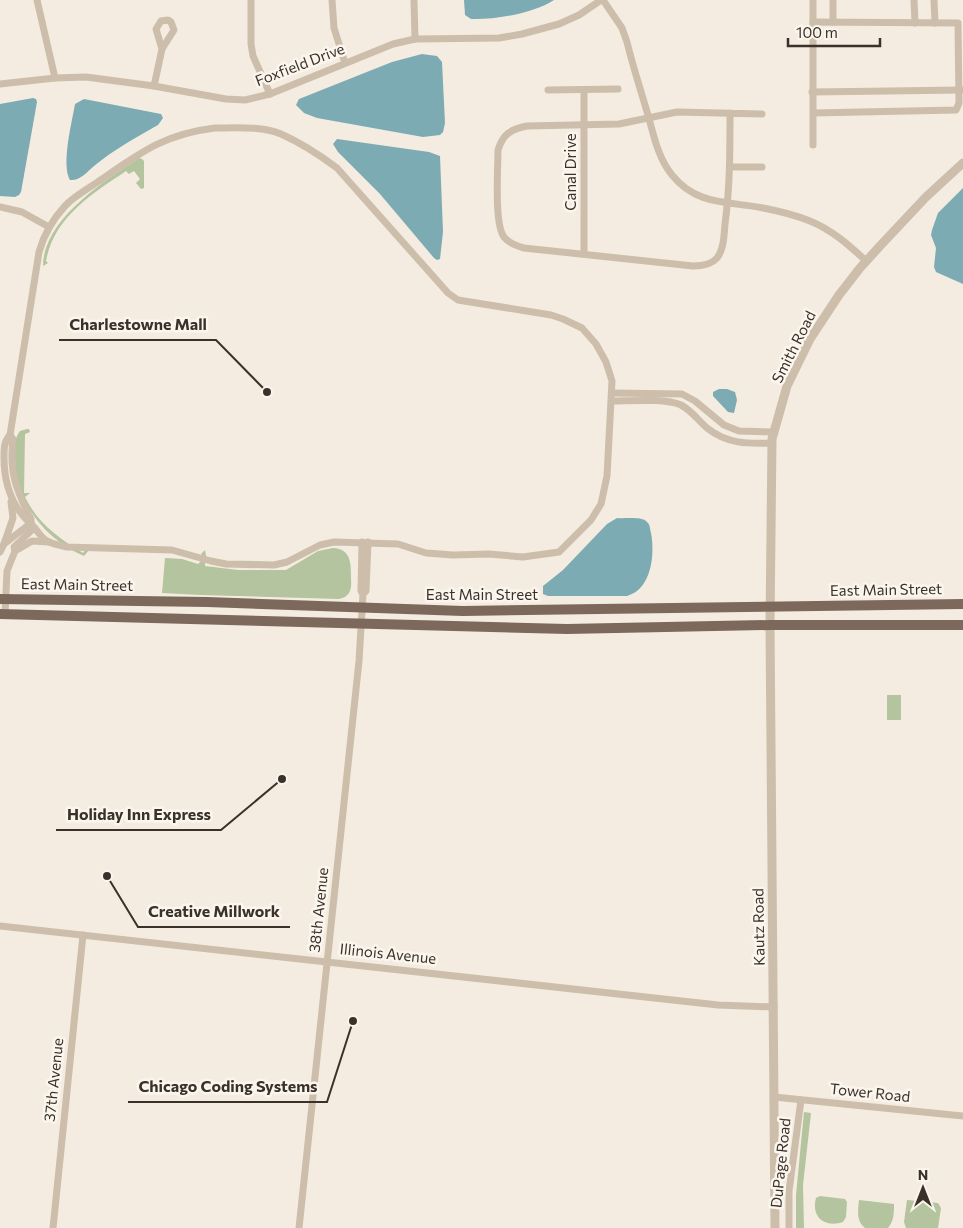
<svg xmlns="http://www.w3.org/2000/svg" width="963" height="1228" viewBox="0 0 963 1228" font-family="Commissioner,sans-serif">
  <rect width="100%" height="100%" fill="#f4ece0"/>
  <g fill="#b4c49e">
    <path d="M139 158 142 159 144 161V188L141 189 136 183 140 179 134 171 129 174 126 171C92 194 54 217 46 261L48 263 43 266C43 220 104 181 139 158Z"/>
    <path d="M27 429H29L30 432 25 434 24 493H30L25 497C38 524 59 538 83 553L86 549 89 550 84 556C44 539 14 500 15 456 15 446 14 439 20 431Z"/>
    <path d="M333 548C351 549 351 563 351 577 351 582 352 588 349 593 346 597 343 598 339 599L201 595 162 593 165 558 182 559 198 564 204 558 201 554 205 550 206 556 205 566 238 570H286L318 551Z"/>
    <rect x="887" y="695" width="14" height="25"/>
    <path d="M804 1112 811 1113 803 1185 804 1228H796V1195Z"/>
    <path d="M820 1196 845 1199 847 1202 846 1217 843 1222C824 1228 811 1217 816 1198Z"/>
    <path d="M859 1200 894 1204C894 1213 894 1221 888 1228H865C856 1221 858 1211 859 1200Z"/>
    <path d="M907 1200 938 1203 941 1208 938 1228H906L904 1222Z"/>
  </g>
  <g fill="#7dabb3">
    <path d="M464 0H554C534 13 495 20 471 19L465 15Z"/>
    <path d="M422 54 437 56 442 62 445 123 443 132 440 135 423 137 317 118 304 113 296 105 299 99 392 62Z"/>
    <path d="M33 98 36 99 37 102 21 192 19 195 15 197 0 196V104Z"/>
    <path d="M84 99 161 114 163 118 158 125C137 137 113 150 94 166 87 172 80 181 70 180 61 164 72 122 75 104Z"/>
    <path d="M337 139 429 152 440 156 443 232 440 259 437 260 434 258 380 194 338 152 333 144Z"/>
    <path d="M963 188V284L936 272 934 267 936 248 931 235 932 230 938 213Z"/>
    <path d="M719 389H727L735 392 737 400 734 413 728 412 713 396V392Z"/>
    <path d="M617 518C625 519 642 516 647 522 650 524 650 529 651 533 655 554 652 589 627 596H548L543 594V586L563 570 607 524Z"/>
  </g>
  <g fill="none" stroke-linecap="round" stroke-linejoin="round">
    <g stroke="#cdbeab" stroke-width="7">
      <path d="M37 0 55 78"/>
      <path d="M251 0V44L253 56 270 94"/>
      <path d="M332 0 334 28 345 63"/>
      <path d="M414 0 415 39"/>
      <path d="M603 0 622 28 627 42C633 67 641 91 648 115 654 136 658 158 672 175 697 206 728 201 763 208 779 211 795 215 810 221 832 230 849 245 866 261"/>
      <path d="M813 0V22"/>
      <path d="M833 0V22"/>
      <path d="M914 0 915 23"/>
      <path d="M934 0 935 23"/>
      <path d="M0 84 55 78 86 77 154 86 226 99 245 100 270 94 393 44 415 39 499 38 522 34 559 24 579 15 601 0"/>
      <path d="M154 86 162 49 174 30 171 22 168 20 161 21 156 29 162 49"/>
      <path d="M548 90 618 89"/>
      <path d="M584 91V253"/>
      <path d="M812 92 963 90"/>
      <path d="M730 113C730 151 730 187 725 224 724 235 724 249 717 258 711 265 702 266 693 266L524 248C516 246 509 243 504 237 494 224 498 168 498 150 503 134 511 129 527 126L619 124 677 112 762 114"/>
      <path d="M813 113 956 110 959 103 958 23 813 22V145"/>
      <path d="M215 128C236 128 261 126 281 134 299 142 321 156 337 168L448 293 458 300 551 315 563 319 582 328 596 344 606 362 612 381 607 476 601 504 591 520 559 552 523 557 489 554 453 555 426 553 398 544 334 542 320 545 287 562 274 565 226 564 211 561 172 550 66 547C60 545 52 544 47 541 40 537 37 529 31 524 12 507 4 483 4 457 4 449 4 441 10 435L39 252C44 234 52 220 65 206 74 196 88 189 99 181 140 153 164 134 215 128Z"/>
      <path d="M730 167H762"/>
      <path d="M0 207 22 212 49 227"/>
      <path d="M612 393 682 394 695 401 724 425 739 431 774 432"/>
      <path d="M612 401C629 401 665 398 681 405 691 410 698 420 707 428 727 444 748 444 772 443"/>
      <path d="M10 435 13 439C9 472 16 490 31 519V523"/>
      <path d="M362 542 361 591 363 594"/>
      <path d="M4 544 13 518 11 502"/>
      <path d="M15 551 32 541 49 542"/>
      <path d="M0 552 4 544 31 523"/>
      <path d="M5 614 7 571 15 551 14 547 34 528"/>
      <path d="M0 926 718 1005 774 1007"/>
      <path d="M774 1097 963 1116"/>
      <path d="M53 1228 83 935"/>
      <path d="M299 1228 359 661 363 594 366 591 368 542"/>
      <path d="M789 1228V1191L801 1100"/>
    </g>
    <path stroke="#cdbeab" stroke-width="9" d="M775 1228 770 625 772 439 787 386 810 339 839 295 860 268 879 247 926 197 963 163"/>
    <g stroke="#7d695b" stroke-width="10">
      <path d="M0 599 207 602 463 611 963 604"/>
      <path d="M0 614 567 629 770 625H963"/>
    </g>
  </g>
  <g text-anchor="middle" stroke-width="5" stroke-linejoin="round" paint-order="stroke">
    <g font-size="15" fill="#3b312a" stroke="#fbf6ed">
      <text transform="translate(300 65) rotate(-21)" y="5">Foxfield Drive</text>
      <text transform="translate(571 172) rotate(-90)" y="5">Canal Drive</text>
      <text transform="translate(794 347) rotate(-63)" y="5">Smith Road</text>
      <text transform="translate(77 585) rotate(1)" y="5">East Main Street</text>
      <text transform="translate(886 590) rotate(-1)" y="5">East Main Street</text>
      <text x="482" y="600">East Main Street</text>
      <text transform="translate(319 910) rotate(-84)" y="5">38th Avenue</text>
      <text transform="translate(759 927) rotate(-91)" y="5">Kautz Road</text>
      <text transform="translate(388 954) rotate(6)" y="5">Illinois Avenue</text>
      <text transform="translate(54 1080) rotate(-84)" y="5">37th Avenue</text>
      <text transform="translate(870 1093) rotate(6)" y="5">Tower Road</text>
      <text transform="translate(781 1163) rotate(-84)" y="5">DuPage Road</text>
    </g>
  </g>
  <path fill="none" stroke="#3b312a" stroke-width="2" d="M267 392L216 340H59M282 779L221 830H56M107 876L138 927H290M353 1021L327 1102H128"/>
  <g fill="#3b312a" stroke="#fbf6ed" stroke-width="2">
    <circle cx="267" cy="392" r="5"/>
    <circle cx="282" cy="779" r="5"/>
    <circle cx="107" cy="876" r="5"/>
    <circle cx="353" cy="1021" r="5"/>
  </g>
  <g font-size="16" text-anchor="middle" font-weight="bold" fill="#3b312a" stroke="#fbf6ed" stroke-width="5" stroke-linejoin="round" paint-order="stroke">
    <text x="138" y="330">Charlestowne Mall</text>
    <text x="139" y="820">Holiday Inn Express</text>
    <text x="214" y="917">Creative Millwork</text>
    <text x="228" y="1092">Chicago Coding Systems</text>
  </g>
  <g transform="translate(923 1188)" stroke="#fbf6ed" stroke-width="4" paint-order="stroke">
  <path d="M0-4L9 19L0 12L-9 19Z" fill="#3b312a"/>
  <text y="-8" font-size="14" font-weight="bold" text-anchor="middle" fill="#3b312a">N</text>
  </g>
  <path d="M788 38v8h92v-8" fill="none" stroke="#3b312a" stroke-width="2.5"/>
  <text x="796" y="38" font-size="15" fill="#3b312a" stroke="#fbf6ed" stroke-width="4" paint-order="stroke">100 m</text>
</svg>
